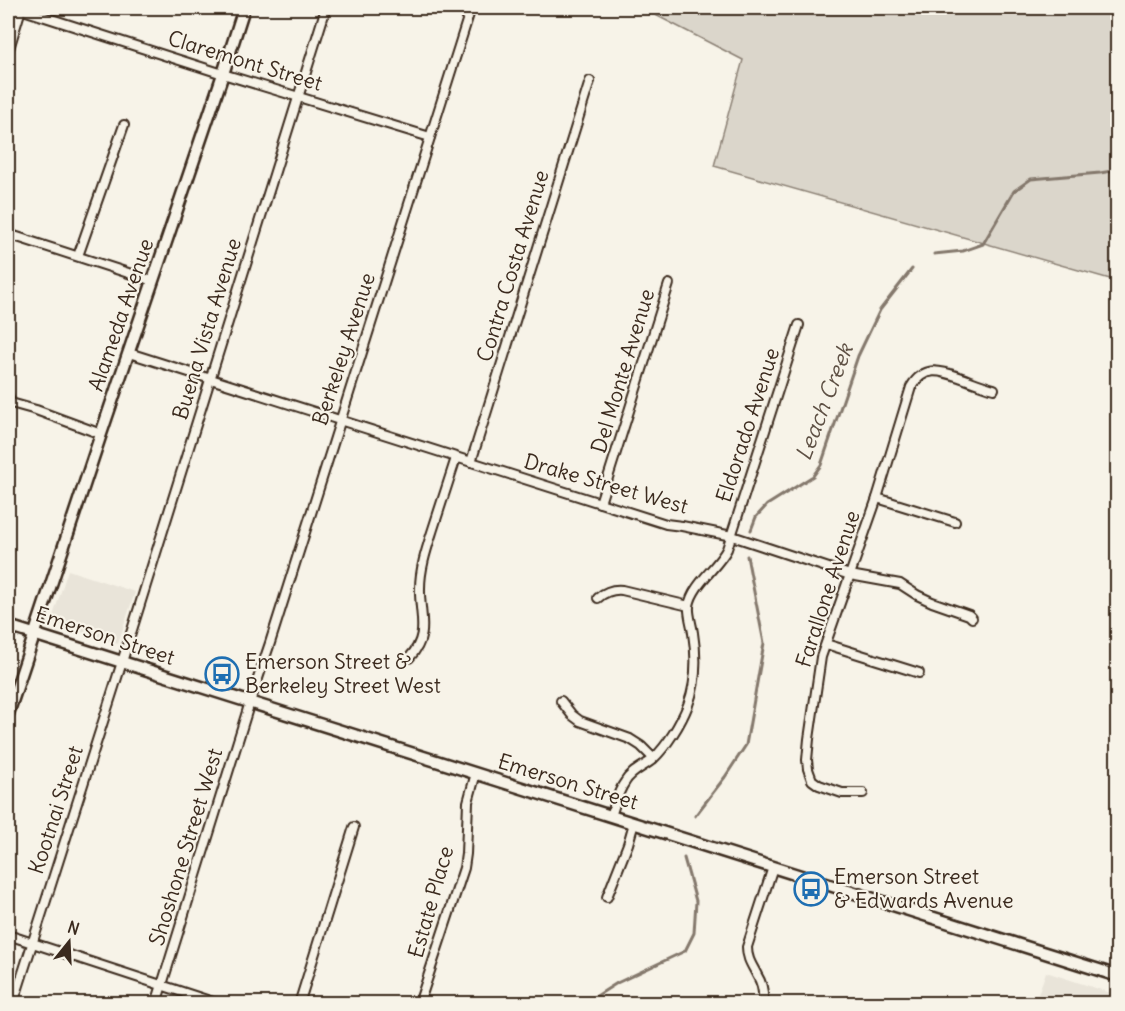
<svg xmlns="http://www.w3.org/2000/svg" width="1125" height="1011" viewBox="0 0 1125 1011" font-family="Delius,sans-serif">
  <rect width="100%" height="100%" fill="#f7f3e8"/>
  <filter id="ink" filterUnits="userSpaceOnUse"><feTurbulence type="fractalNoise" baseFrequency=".0167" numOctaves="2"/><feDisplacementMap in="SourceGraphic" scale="12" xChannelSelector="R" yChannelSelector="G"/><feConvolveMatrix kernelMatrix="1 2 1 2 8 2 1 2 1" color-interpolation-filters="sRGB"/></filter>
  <g filter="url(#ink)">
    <g fill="#e9e4d9">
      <path d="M68 570 135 592 118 644 51 622Z"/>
      <path d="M1046 972 1117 995V1003H1035Z"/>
    </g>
    <path fill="#dbd6cb" stroke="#8b8074" stroke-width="1.5" d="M642 8H1117V281L714 166 743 60Z"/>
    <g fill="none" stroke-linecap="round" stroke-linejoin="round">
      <g stroke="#84786c" stroke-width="3">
        <path d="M934 254 963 251 983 244 1014 191 1031 179 1100 173 1118 170"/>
        <path d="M751 530 756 517 767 505 813 476 821 465 858 356 880 310 912 269"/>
        <path d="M695 816 725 777 746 745 764 643 747 556"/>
        <path d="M584 1004 617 983 685 951 694 933 696 901 684 858"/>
      </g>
      <defs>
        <g id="street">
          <path d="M17 8 223 74 430 137"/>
          <path d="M8 52 21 9"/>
          <path d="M8 234 153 281"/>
          <path d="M78 256 124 125"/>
          <path d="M129 353 666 524 682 526 732 536 850 575 900 584 917 595 932 602 969 615 972 618"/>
          <path d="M8 395 11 403 36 410 101 434"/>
          <path d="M471 462 590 81"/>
          <path d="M877 498 955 522"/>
          <path d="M600 503 669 284"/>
          <path d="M598 598C605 592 612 589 622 590L689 606"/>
          <path d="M826 644 919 673"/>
          <path d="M409 658C431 635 419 615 420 588 420 568 427 548 433 529 441 505 448 482 456 458"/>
          <path d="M561 701 572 715 580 721 630 739 641 746 653 758"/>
          <path d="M863 793H842L819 785 812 780 808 769 807 760 809 739 821 657 877 498 911 387C925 364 942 371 962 378 973 382 983 386 994 389"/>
          <path d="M611 816C615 805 618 791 625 782 631 771 644 767 653 759 667 746 681 723 688 705 697 681 697 658 693 633 692 625 688 614 689 606 692 585 718 567 727 549L799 325"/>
          <path d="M607 897 628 844 634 823"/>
          <path d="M8 935 219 1004"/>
          <path d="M13 1004 122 662 326 8"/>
          <path d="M156 1004 250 702 270 643 471 8"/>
          <path d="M299 1004 354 827"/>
          <path d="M419 1004 464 868 466 854 468 802 476 773"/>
          <path d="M763 1004C764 994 762 983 757 975 752 965 747 959 747 947L773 867"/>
        </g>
        <g id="secondary">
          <path d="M8 626 1118 976"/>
          <path d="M8 714 101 434 223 74 244 8"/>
        </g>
      </defs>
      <use href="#street" stroke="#3b2a1e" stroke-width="12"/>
      <use href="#secondary" stroke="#3b2a1e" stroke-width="15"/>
      <use href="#street" stroke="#f7f3e8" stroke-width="8"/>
      <use href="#secondary" stroke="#f7f3e8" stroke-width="10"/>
    </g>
  </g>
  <defs>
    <symbol id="bus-ring" viewBox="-11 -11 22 22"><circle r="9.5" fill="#f7f3e8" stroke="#1f6fb2" stroke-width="1.5"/><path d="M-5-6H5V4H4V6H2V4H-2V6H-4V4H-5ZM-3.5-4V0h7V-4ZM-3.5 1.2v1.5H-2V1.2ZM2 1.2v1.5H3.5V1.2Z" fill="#1f6fb2"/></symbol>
  </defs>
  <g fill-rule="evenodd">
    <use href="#bus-ring" x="203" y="655" width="38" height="38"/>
    <use href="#bus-ring" x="792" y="870" width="38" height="38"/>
  </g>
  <g text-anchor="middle" stroke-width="4.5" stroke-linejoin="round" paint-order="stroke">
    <g font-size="21" fill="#3b2a1e" stroke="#f7f3e8">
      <text transform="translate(245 61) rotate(17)" y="7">Claremont Street</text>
      <text transform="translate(513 266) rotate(-73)" y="7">Contra Costa Avenue</text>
      <text transform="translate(121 315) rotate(-71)" y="7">Alameda Avenue</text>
      <text transform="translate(207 329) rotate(-73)" y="7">Buena Vista Avenue</text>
      <text transform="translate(344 349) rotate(-72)" y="7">Berkeley Avenue</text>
      <text transform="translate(623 371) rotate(-73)" y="7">Del Monte Avenue</text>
      <text transform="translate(748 425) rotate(-72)" y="7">Eldorado Avenue</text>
      <text transform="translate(606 484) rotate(16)" y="7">Drake Street West</text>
      <text transform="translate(828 589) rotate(-72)" y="7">Farallone Avenue</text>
      <text transform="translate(105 636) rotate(18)" y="7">Emerson Street</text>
      <text transform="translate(568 782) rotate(17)" y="7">Emerson Street</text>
      <text transform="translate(56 810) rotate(-72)" y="7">Kootnai Street</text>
      <text transform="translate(186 847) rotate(-73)" y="7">Shoshone Street West</text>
      <text transform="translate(431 902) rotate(-74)" y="7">Estate Place</text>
    </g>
    <g font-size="21" fill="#3b2a1e" stroke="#f7f3e8" text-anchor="start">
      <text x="245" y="669">Emerson Street &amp;<tspan x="245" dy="24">Berkeley Street West</tspan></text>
      <text x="834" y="884">Emerson Street<tspan x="834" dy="24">&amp; Edwards Avenue</tspan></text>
    </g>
    <g font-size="22" font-style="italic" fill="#5f5145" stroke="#f7f3e8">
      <text transform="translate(824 402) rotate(-69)" y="8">Leach Creek</text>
    </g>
  </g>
  <rect width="1125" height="1011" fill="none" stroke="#f7f3e8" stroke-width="30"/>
  <rect x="15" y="15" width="1095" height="981" fill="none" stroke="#3b2a1e" stroke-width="2" filter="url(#ink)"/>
  <g transform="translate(69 942) rotate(18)" stroke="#f7f3e8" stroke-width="4.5" paint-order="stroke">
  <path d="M0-4.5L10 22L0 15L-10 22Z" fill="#3b2a1e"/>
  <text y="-9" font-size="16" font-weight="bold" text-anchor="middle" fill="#3b2a1e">N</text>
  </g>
</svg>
